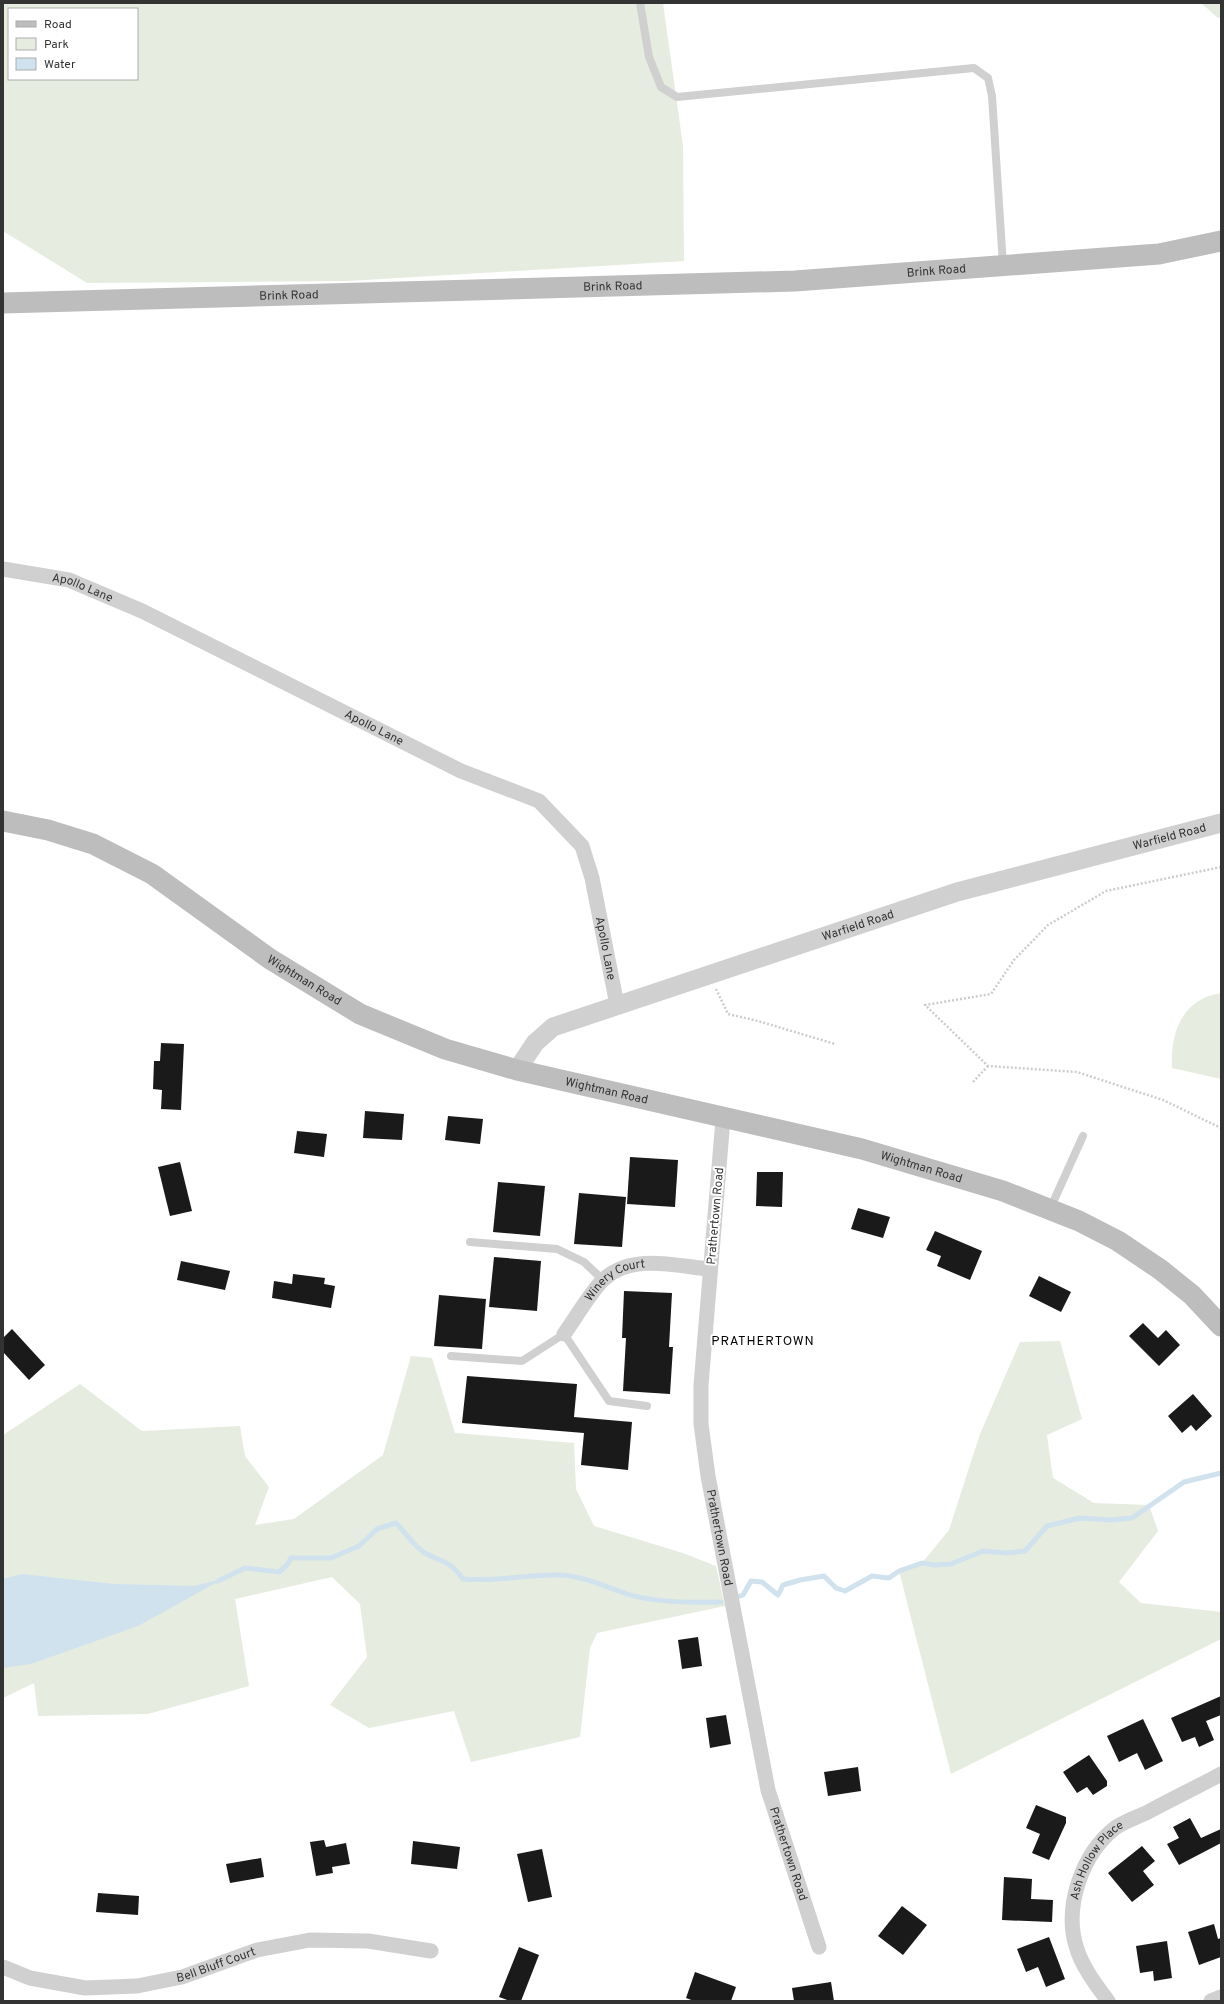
<svg xmlns="http://www.w3.org/2000/svg" width="1224" height="2004" viewBox="0 0 1224 2004" font-family="Overpass,sans-serif">
  <rect width="100%" height="100%" fill="#fff"/>
  <g fill="#e6ecdf" fill-rule="evenodd">
    <path d="M3 3H663L683 146 684 261 348 281 87 283 3 231ZM9 9H137V79H9Z"/>
    <path d="M1201 3H1221V17L1218 18Z"/>
    <path d="M1221 993V1079L1172 1068C1170 1033 1182 999 1221 993Z"/>
    <path d="M1060 1341 1082 1419 1047 1435 1053 1478 1094 1503 1149 1505 1158 1531 1119 1582 1141 1603 1221 1612V1639L951 1774 899 1571 922 1563 949 1530 980 1434 1020 1342Z"/>
    <path d="M411 1356 432 1358 455 1433 574 1443 576 1489 594 1526 683 1553 716 1566 725 1606 597 1633 590 1648 580 1737 471 1762 454 1711 369 1728 330 1705 367 1657 360 1604 332 1577 235 1599 249 1686 148 1714 38 1716 34 1683 3 1698V1435L80 1384 142 1431 240 1426 245 1456 269 1487 255 1525 294 1519 383 1455Z"/>
  </g>
  <path fill="#cfe2ee" d="M22 1574 114 1584 193 1586 223 1579 138 1626 31 1664 3 1668V1579Z"/>
  <g fill="none" stroke-linecap="round" stroke-linejoin="round">
    <g stroke="#cfe2ee" stroke-width="5">
      <path d="M218 1581 245 1568 279 1572 287 1565 291 1558H331L359 1546 377 1529 396 1523C404 1531 416 1548 425 1553 443 1563 450 1560 463 1579 496 1582 528 1574 560 1575 584 1576 606 1587 627 1594 656 1603 691 1603 721 1602"/>
      <path d="M737 1597 743 1595 751 1581 762 1582 778 1595 783 1585 800 1580 824 1576 836 1588 845 1591 872 1576 889 1578 899 1571 922 1563 934 1565 951 1564 983 1551 1006 1553 1025 1551 1047 1526 1080 1518 1110 1520 1132 1518 1184 1482 1221 1473"/>
    </g>
  </g>
  <g fill="#1a1a1a">
    <path d="M161 1043 184 1044 181 1110 161 1109 162 1090 153 1089 154 1061H160Z"/>
    <path d="M365 1111 404 1114 402 1140 363 1138Z"/>
    <path d="M448 1116 483 1119 480 1144 445 1140Z"/>
    <path d="M297 1131 327 1134 324 1157 294 1153Z"/>
    <path d="M630 1157 678 1160 675 1207 627 1204Z"/>
    <path d="M180 1162 192 1211 170 1216 158 1167Z"/>
    <path d="M757 1172H783L782 1207 756 1206Z"/>
    <path d="M498 1182 545 1186 540 1236 493 1232Z"/>
    <path d="M579 1193 626 1197 622 1247 574 1244Z"/>
    <path d="M858 1208 890 1217 883 1238 851 1229Z"/>
    <path d="M935 1231 982 1251 970 1280 937 1266 941 1256 926 1250Z"/>
    <path d="M494 1257 541 1261 537 1311 489 1307Z"/>
    <path d="M181 1261 230 1271 225 1290 177 1280Z"/>
    <path d="M293 1274 325 1278 324 1284 335 1286 331 1308 272 1298 274 1281 292 1284Z"/>
    <path d="M1039 1276 1071 1292 1061 1312 1029 1296Z"/>
    <path d="M624 1291 672 1293 669 1347H673L670 1394 623 1391 626 1338H622Z"/>
    <path d="M439 1295 486 1299 482 1349 434 1346Z"/>
    <path d="M1143 1323 1158 1338 1166 1330 1180 1345 1159 1366 1129 1336Z"/>
    <path d="M12 1329 45 1365 29 1380 3 1352V1338Z"/>
    <path d="M467 1376 577 1384 574 1417 632 1422 628 1470 581 1465 584 1433 462 1423Z"/>
    <path d="M1193 1394 1212 1416 1196 1431 1191 1425 1182 1433 1168 1416Z"/>
    <path d="M698 1637 702 1666 682 1669 678 1640Z"/>
    <path d="M1221 1696V1715L1206 1721 1214 1740 1199 1747 1195 1737 1182 1742 1171 1718Z"/>
    <path d="M726 1715 731 1744 710 1748 706 1718Z"/>
    <path d="M1143 1719 1163 1761 1145 1770 1137 1753 1119 1762 1107 1736Z"/>
    <path d="M1089 1755 1107 1781V1786L1093 1795 1087 1787 1077 1793 1063 1772Z"/>
    <path d="M858 1767 861 1791 828 1796 824 1772Z"/>
    <path d="M1036 1805 1066 1817V1823L1049 1860 1032 1853 1040 1834 1026 1828Z"/>
    <path d="M1190 1818 1201 1838 1221 1829V1843L1179 1865 1167 1844 1179 1838 1173 1827Z"/>
    <path d="M324 1840 326 1847 346 1843 350 1864 332 1867 333 1873 316 1876 310 1842Z"/>
    <path d="M413 1841 460 1847 457 1869 411 1864Z"/>
    <path d="M1142 1846 1155 1861 1143 1871 1154 1885 1132 1902 1108 1873Z"/>
    <path d="M542 1849 552 1897 528 1902 517 1854Z"/>
    <path d="M261 1858 264 1877 230 1883 226 1864Z"/>
    <path d="M1004 1877 1032 1879 1031 1899 1053 1900 1052 1922 1002 1920Z"/>
    <path d="M98 1893 139 1896 138 1915 96 1912Z"/>
    <path d="M902 1906 927 1925 903 1955 878 1936Z"/>
    <path d="M1214 1924 1218 1939 1221 1938V1957L1199 1965 1188 1932Z"/>
    <path d="M1049 1937 1065 1979 1046 1987 1038 1967 1026 1972 1017 1949Z"/>
    <path d="M1167 1941 1172 1978 1154 1981 1153 1971 1140 1973 1136 1946Z"/>
    <path d="M519 1947 539 1955 521 2001H510L499 1997Z"/>
    <path d="M695 1972 736 1987 731 2001H694L686 1998Z"/>
    <path d="M831 1982 834 2001H794L792 1988Z"/>
  </g>
  <g fill="none" stroke-linecap="round" stroke-linejoin="round">
    <g stroke="#cdcdcd" stroke-width="2.5" stroke-dasharray="2 2" stroke-linecap="butt">
      <path d="M1221 867 1106 891 1048 925 1014 960 991 994 925 1005 988 1066 1077 1072 1163 1100 1221 1128"/>
      <path d="M716 989 728 1014 758 1021 835 1044"/>
      <path d="M973 1082 988 1066"/>
    </g>
    <g stroke="#d0d0d0" stroke-width="8">
      <path d="M640 3 649 57 661 87 677 97 974 68 988 78 992 96 1003 265"/>
      <path d="M1050 1209 1083 1136"/>
      <path d="M470 1242 557 1249 584 1262 603 1280"/>
      <path d="M451 1356 522 1361 564 1334 609 1401 647 1406"/>
    </g>
    <g stroke="#d0d0d0" stroke-width="15">
      <path id="s1" d="M3 569 69 580 142 611 461 771 539 801 582 846 592 878 617 1005"/>
      <path id="s2" d="M723 1119 701 1385V1424L708 1476 768 1790 819 1947"/>
      <path id="s3" d="M564 1334C575 1319 591 1291 604 1279 633 1253 675 1266 710 1269"/>
      <path id="s4" d="M3 1967 30 1978 85 1988 137 1986 182 1977 257 1950 310 1940 368 1941 431 1951"/>
      <path id="s5" d="M1108 2001C1096 1985 1081 1965 1076 1946 1064 1906 1082 1854 1115 1828 1125 1821 1138 1817 1148 1812 1172 1799 1197 1787 1221 1774"/>
      <path d="M1211 2001 1221 1997"/>
    </g>
    <path stroke="#d0d0d0" stroke-width="19" id="s6" d="M517 1070 535 1043 553 1027 957 892 1221 823"/>
    <g stroke="#bdbdbd" stroke-width="21">
      <path id="s7" d="M3 303 795 281 1159 254 1221 241"/>
      <path id="s8" d="M3 821 48 830 93 844 152 874 270 959 360 1014 445 1049 517 1070 862 1149 1003 1191 1079 1221 1118 1241 1161 1270 1192 1295 1221 1326"/>
    </g>
  </g>
  <g text-anchor="middle" stroke-width="4" stroke-linejoin="round" paint-order="stroke">
    <g font-size="12" fill="#333" stroke="#fff">
      <text dy="4" stroke="none"><textPath href="#s7" startOffset="934">Brink Road</textPath></text>
      <text dy="4" stroke="none"><textPath href="#s7" startOffset="610">Brink Road</textPath></text>
      <text dy="4" stroke="none"><textPath href="#s7" startOffset="286">Brink Road</textPath></text>
      <text dy="4" stroke="none"><textPath href="#s1" startOffset="82">Apollo Lane</textPath></text>
      <text dy="4" stroke="none"><textPath href="#s1" startOffset="406">Apollo Lane</textPath></text>
      <text dy="4" stroke="none"><textPath href="#s6" startOffset="702">Warfield Road</textPath></text>
      <text dy="4" stroke="none"><textPath href="#s6" startOffset="378">Warfield Road</textPath></text>
      <text dy="4" stroke="none"><textPath href="#s1" startOffset="754">Apollo Lane</textPath></text>
      <text dy="4" stroke="none"><textPath href="#s8" startOffset="345">Wightman Road</textPath></text>
      <text dy="4" stroke="none"><textPath href="#s8" startOffset="669">Wightman Road</textPath></text>
      <text dy="4" stroke="none"><textPath href="#s8" startOffset="993">Wightman Road</textPath></text>
      <text transform="translate(715 1216) rotate(-85)" y="4">Prathertown Road</text>
      <text dy="4" stroke="none"><textPath href="#s3" startOffset="77">Winery Court</textPath></text>
      <text dy="4" stroke="none"><textPath href="#s2" startOffset="421">Prathertown Road</textPath></text>
      <text dy="4" stroke="none"><textPath href="#s2" startOffset="745">Prathertown Road</textPath></text>
      <text dy="4" stroke="none"><textPath href="#s5" startOffset="157">Ash Hollow Place</textPath></text>
      <text dy="4" stroke="none"><textPath href="#s4" startOffset="219">Bell Bluff Court</textPath></text>
    </g>
    <g font-size="13" letter-spacing="1" fill="#000" stroke="#fff">
      <text x="763" y="1345">PRATHERTOWN</text>
    </g>
  </g>
  <rect width="1224" height="2004" fill="none" stroke="#333333" stroke-width="8"/>
  <rect x="8" y="8" width="130" height="72" fill="#ffffff" stroke="#adadad"/>
  <rect x="16" y="21" width="20" height="6" fill="#bdbdbd" stroke="#adadad"/>
  <text x="44" y="28" font-size="12" fill="#333333">Road</text>
  <rect x="16" y="38" width="20" height="12" fill="#e6ecdf" stroke="#adadad"/>
  <text x="44" y="48" font-size="12" fill="#333333">Park</text>
  <rect x="16" y="58" width="20" height="12" fill="#cfe2ee" stroke="#adadad"/>
  <text x="44" y="68" font-size="12" fill="#333333">Water</text>
</svg>
